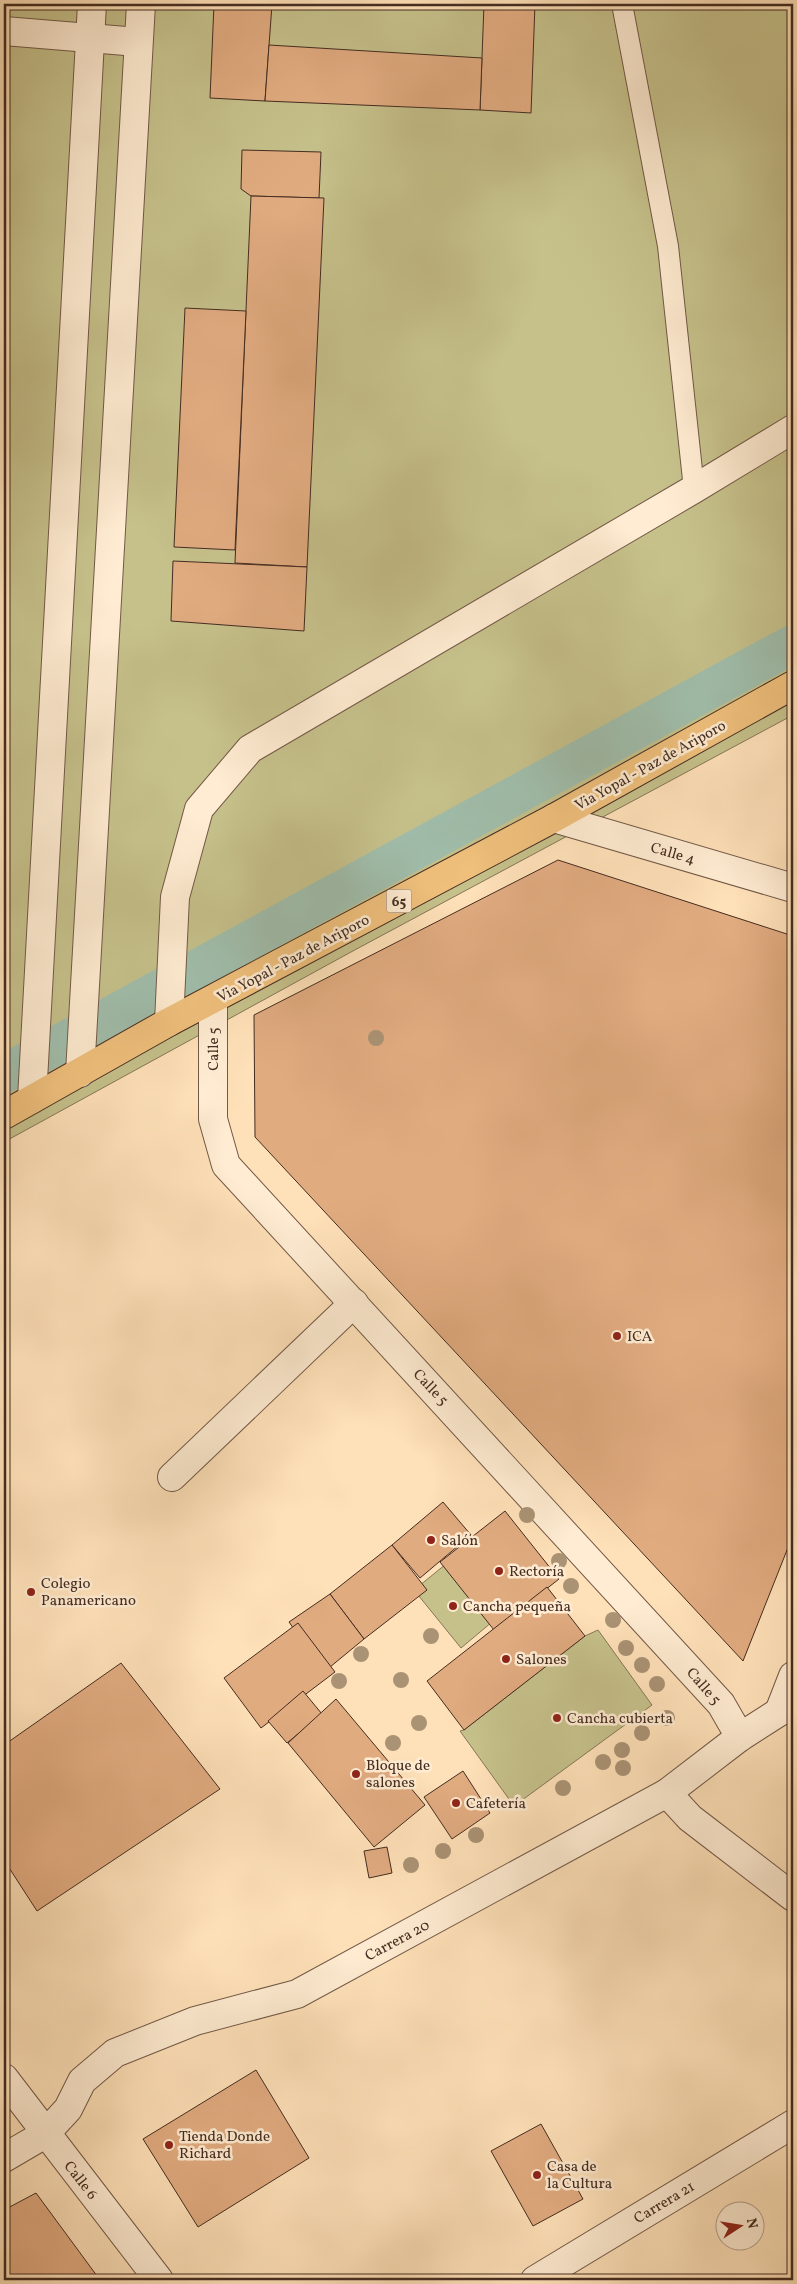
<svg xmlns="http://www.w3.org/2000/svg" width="797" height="2284" viewBox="0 0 797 2284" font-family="Vollkorn,serif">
  <rect width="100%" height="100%" fill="#ffe1b9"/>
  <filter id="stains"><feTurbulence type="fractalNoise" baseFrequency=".004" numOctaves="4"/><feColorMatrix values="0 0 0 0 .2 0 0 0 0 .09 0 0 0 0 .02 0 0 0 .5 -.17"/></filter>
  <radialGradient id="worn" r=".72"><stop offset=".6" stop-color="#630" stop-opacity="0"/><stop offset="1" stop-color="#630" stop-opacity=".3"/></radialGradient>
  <g fill="#c6c18b" stroke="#857656">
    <path d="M4 4H793V715L351 952 4 1142Z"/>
    <path d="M446 1564 492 1622 461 1648 414 1590Z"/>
    <path d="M598 1630 652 1705 514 1806 460 1731 464 1730 585 1636Z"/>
  </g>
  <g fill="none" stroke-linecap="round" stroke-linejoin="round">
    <path stroke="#a0beac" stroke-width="39" d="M4 1074 793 644"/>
  </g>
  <g fill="#e1ab80" stroke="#442c21">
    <path d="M214 4H272L265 101 210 98Z"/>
    <path d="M484 4H535L531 113 480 110Z"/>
    <path d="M269 45 482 58 480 110 265 101Z"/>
    <path d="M242 150 321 152 319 198 251 196 241 189Z"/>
    <path d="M251 196 324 198 307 567 235 563Z"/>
    <path d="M185 308 246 311 235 550 174 547Z"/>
    <path d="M173 561 307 567 304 631 171 621Z"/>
    <path d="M558 860 793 936V1535L743 1661 255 1137 254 1015Z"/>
    <path d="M443 1502 471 1535 420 1578 392 1545Z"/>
    <path d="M505 1511 559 1579 494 1630 440 1562Z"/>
    <path d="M392 1545 427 1590 364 1639 330 1594Z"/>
    <path d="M547 1587 585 1636 464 1730 427 1681Z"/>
    <path d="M330 1594 364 1639 324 1672 289 1622Z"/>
    <path d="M298 1623 335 1672 261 1728 224 1678Z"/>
    <path d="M121 1663 220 1789 37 1911 4 1860V1745Z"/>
    <path d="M303 1691 322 1714 287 1743 268 1721Z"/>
    <path d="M336 1699 425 1805 374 1847 288 1743Z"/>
    <path d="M463 1771 490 1813 452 1839 424 1797Z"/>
    <path d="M387 1847 392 1873 369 1878 364 1851Z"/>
    <path d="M256 2070 309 2158 198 2227 143 2139Z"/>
    <path d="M541 2124 583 2199 533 2226 491 2151Z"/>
    <path d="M36 2193 100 2280H11L4 2271V2210Z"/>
  </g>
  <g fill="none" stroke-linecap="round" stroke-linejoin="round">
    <defs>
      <path id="lane" d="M622 4 668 246 694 489"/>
      <g id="street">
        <path d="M4 31 138 42"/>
        <path d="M554 818 793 888"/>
        <path d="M213 1001V1119L226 1165 721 1704 740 1737"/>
        <path d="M169 1022 175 897 199 809 250 749 694 489 793 429"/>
        <path d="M80 1073 141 4"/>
        <path d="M32 1099 92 4"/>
        <path d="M172 1477 354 1303"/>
        <path d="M779 1712 793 1676"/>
        <path d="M667 1793 690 1818 793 1897"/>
        <path d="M4 2078 159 2280"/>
        <path d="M4 2158 45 2134 68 2109 82 2081 115 2053 195 2021 297 1994 667 1793 740 1737 779 1712 793 1706"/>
        <path d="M535 2280 793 2124"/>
      </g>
      <path id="primary" d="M4 1115 169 1022 554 818 793 685"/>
    </defs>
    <use href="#lane" stroke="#735947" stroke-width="22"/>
    <use href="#street" stroke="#735947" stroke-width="30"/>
    <use href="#primary" stroke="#442c21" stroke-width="30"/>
    <use href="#lane" stroke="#ffecd2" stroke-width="20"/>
    <use href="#street" stroke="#ffecd2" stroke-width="28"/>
    <use href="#primary" stroke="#f0c07c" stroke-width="28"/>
  </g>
  <g fill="#aa9274">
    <circle cx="376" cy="1038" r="8"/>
    <circle cx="527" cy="1515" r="8"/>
    <circle cx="559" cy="1561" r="8"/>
    <circle cx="571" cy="1586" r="8"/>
    <circle cx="613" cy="1620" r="8"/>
    <circle cx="431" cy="1636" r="8"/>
    <circle cx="626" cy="1648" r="8"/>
    <circle cx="361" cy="1654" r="8"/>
    <circle cx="642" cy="1665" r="8"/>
    <circle cx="401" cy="1680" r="8"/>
    <circle cx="339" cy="1681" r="8"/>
    <circle cx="657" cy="1684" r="8"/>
    <circle cx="667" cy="1718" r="8"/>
    <circle cx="419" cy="1723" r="8"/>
    <circle cx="642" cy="1733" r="8"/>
    <circle cx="393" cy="1743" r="8"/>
    <circle cx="622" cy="1750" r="8"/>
    <circle cx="603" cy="1762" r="8"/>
    <circle cx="623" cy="1768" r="8"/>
    <circle cx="563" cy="1788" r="8"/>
    <circle cx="476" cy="1835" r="8"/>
    <circle cx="443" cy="1851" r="8"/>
    <circle cx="411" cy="1865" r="8"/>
  </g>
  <g fill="#8f2418" stroke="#ffecd2" stroke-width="2">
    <circle cx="617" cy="1336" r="5"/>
    <circle cx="431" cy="1540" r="5"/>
    <circle cx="499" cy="1571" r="5"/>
    <circle cx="31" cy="1592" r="5"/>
    <circle cx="453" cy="1606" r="5"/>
    <circle cx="506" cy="1659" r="5"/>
    <circle cx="557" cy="1718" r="5"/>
    <circle cx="356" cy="1774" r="5"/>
    <circle cx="456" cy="1803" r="5"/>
    <circle cx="169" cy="2145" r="5"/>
    <circle cx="537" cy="2175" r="5"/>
  </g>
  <g text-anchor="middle" stroke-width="5" stroke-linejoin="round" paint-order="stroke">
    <rect fill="#ffecd2" stroke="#7c6656" stroke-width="1" x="386.5" y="889.5" width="25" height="23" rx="4"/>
    <g font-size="14" font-weight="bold" fill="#442c21">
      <text x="399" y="906">65</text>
    </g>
    <g font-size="15" fill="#442c21" stroke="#ffecd2">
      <text transform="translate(650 765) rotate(-29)" y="5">Via Yopal - Paz de Ariporo</text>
      <text transform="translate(673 853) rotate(16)" y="5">Calle 4</text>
      <text transform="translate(293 958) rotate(-28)" y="5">Via Yopal - Paz de Ariporo</text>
      <text transform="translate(213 1049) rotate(-90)" y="5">Calle 5</text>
      <text transform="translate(431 1387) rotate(47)" y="5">Calle 5</text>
      <text transform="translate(704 1686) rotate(49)" y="5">Calle 5</text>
      <text transform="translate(397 1940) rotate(-28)" y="5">Carrera 20</text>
      <text transform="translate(81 2180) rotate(52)" y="5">Calle 6</text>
      <text transform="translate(664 2202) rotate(-31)" y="5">Carrera 21</text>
    </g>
    <g font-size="15" fill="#442c21" stroke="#ffecd2" text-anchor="start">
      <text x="627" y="1341">ICA</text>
      <text x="441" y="1545">Salón</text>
      <text x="509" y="1576">Rectoría</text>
      <text x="41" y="1588">Colegio<tspan x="41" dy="17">Panamericano</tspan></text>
      <text x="463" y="1611">Cancha pequeña</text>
      <text x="516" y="1664">Salones</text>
      <text x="567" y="1723">Cancha cubierta</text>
      <text x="366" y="1770">Bloque de<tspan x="366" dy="17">salones</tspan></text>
      <text x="466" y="1808">Cafetería</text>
      <text x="179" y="2141">Tienda Donde<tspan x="179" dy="17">Richard</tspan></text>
      <text x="547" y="2171">Casa de<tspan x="547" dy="17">la Cultura</tspan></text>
    </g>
  </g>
  <rect width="797" height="2284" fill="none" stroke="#ffe1b9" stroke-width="20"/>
  <rect x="5" y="5" width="787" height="2274" fill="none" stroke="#442c21" stroke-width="2.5"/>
  <rect x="10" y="10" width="777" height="2264" fill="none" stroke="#442c21"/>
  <g transform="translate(740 2226) rotate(78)"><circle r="24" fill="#ffecd2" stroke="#b49f8b"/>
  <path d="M0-4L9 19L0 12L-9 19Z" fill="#8f2418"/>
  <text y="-8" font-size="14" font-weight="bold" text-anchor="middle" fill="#442c21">N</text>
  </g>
  <rect width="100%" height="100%" filter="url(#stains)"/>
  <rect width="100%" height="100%" fill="url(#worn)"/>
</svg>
